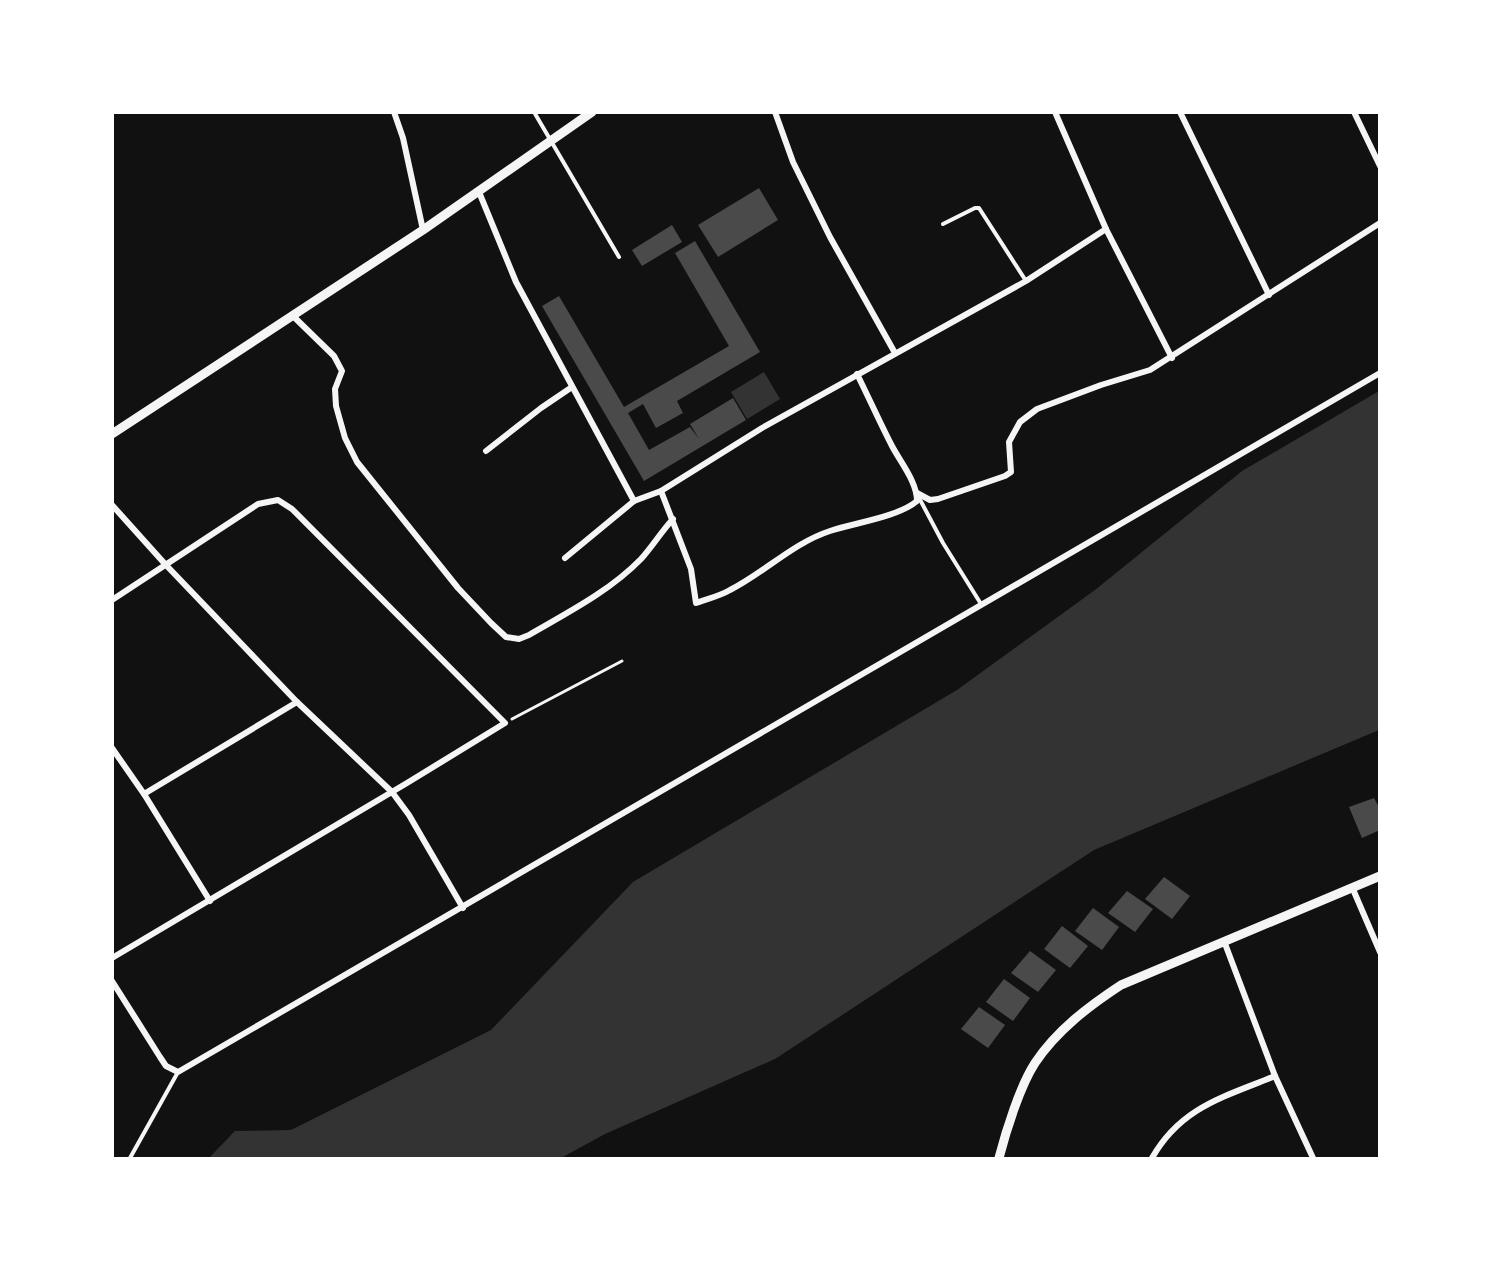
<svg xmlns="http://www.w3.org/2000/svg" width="1492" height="1271" viewBox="0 0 1492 1271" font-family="Mulish,sans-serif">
  <rect width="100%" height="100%" fill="#111"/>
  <g fill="#333">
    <path d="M764 372 780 399 747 419 731 392Z"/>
    <path d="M1379 391V730L1094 850 775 1059 605 1134 561 1158H209L235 1131 291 1130 491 1030 633 882 957 690 1095 590 1242 471Z"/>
  </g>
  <g fill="#4a4a4a">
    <path d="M759 188 778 220 718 257 698 225Z"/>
    <path d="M672 225 682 242 642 266 632 250Z"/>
    <path d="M695 241 760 352 677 401 683 413 656 428 643 404 628 413 649 450 690 427 699 439 690 424 733 398 746 420 644 481 542 306 559 296 624 407 729 346 675 253Z"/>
    <path d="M1374 798 1380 809V830L1362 838 1349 807Z"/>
    <path d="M1164 877 1190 896 1172 919 1145 899Z"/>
    <path d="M1127 891 1153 909 1135 932 1108 913Z"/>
    <path d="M1093 908 1119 927 1102 950 1075 931Z"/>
    <path d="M1062 926 1088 946 1070 968 1044 949Z"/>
    <path d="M1030 951 1056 970 1038 992 1011 973Z"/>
    <path d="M1004 979 1030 998 1013 1021 986 1002Z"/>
    <path d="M979 1007 1005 1025 988 1048 961 1029Z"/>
  </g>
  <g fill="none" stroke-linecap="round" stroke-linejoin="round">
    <path stroke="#f5f5f5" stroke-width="3" d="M512 719 622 661"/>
    <g stroke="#f5f5f5" stroke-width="4">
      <path d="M534 112 619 257"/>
      <path d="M943 224 975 208H979L1026 281"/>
      <path d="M917 494 943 543 981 604"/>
      <path d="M130 1158 178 1072"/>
    </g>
    <g stroke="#f5f5f5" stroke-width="6">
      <path d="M394 112 403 138 423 230"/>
      <path d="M775 112 793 162 830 237 895 353"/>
      <path d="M1055 112 1106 229 1172 358"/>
      <path d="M1180 112 1269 295"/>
      <path d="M1354 112 1380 166"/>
      <path d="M479 192 516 282 634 501"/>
      <path d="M293 316 334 356 342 371 335 389 336 406 345 438 357 462 458 588 491 623 506 637 519 639 529 635C567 613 610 591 641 559 652 547 661 532 673 519"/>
      <path d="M486 451 541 408 572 387"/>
      <path d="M661 491 691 569 696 603C707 599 720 596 730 590 764 573 793 543 830 531 854 523 898 517 917 501 917 482 901 463 892 446 880 423 869 398 857 374"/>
      <path d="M917 493 930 500 938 499 1005 476 1011 472 1009 442 1020 422 1037 409 1101 385 1150 370 1380 223"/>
      <path d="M112 505 165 564 297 702 392 792 409 815 463 908"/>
      <path d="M565 558 634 501 661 491 762 428 1026 281 1106 229"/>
      <path d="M112 600 258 504 278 500 292 509 505 723 407 783 112 958"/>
      <path d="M112 748 144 794 210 901"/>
      <path d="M144 794 297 702"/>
      <path d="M1352 887 1380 952"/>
      <path d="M1224 941 1275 1076 1313 1158"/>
      <path d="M112 981 160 1057 166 1066 178 1072 1380 373"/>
      <path d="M1152 1158C1181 1107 1224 1097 1275 1076"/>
    </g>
    <g stroke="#f5f5f5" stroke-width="9">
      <path d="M112 434 423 230 592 112"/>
      <path d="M999 1158C1006 1131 1020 1086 1035 1063 1057 1030 1089 1006 1121 985L1380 876"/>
    </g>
  </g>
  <rect width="1492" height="1271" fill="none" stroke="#ffffff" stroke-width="228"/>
</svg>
